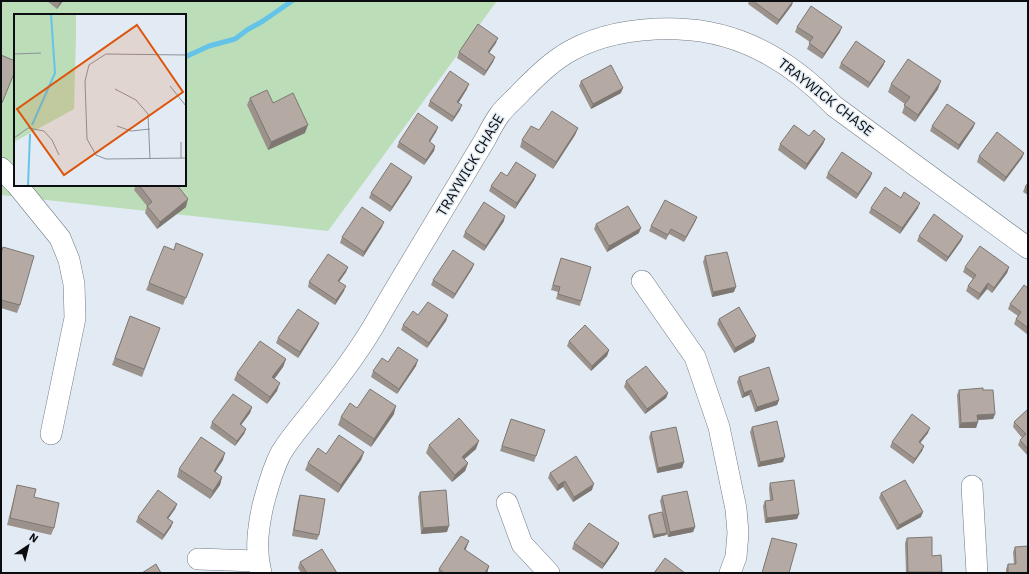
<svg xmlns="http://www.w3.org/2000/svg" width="1029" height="574" viewBox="0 0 1029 574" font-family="'IBM Plex Sans',sans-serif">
  <rect width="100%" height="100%" fill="#e2ebf4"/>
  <path fill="#bbdeb8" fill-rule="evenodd" d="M1 1H497L328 231 1 195ZM15 15H185V185H15Z"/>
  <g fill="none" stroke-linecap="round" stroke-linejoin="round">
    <path stroke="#65c3e7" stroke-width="5" d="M185 57 209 46 235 39 247 30 263 21 292 1"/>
    <defs>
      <g id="minor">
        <path d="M1 168 15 183"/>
        <path d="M17 185 60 238 69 260 74 284 75 318 51 434"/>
        <path d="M642 281 695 357 719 427 736 509 738 533 736 557 730 573"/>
        <path d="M972 486 977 573"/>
        <path d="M507 503 522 544 549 573"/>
        <path d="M198 559 258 561"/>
        <path d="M261 573C255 550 258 528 263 505 268 487 272 470 281 453 290 438 301 426 311 413 333 385 355 357 373 327 399 282 426 238 453 193 464 175 475 156 486 138 490 130 495 121 500 114 506 106 515 99 522 91 537 76 553 60 572 50 604 33 642 28 678 29 742 31 792 62 834 106L1028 248"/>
      </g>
    </defs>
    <use href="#minor" stroke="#727a82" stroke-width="22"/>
    <use href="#minor" stroke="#fff" stroke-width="21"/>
  </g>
  <g fill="#9b928c">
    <path d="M47 1H63L57 9Z"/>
    <path d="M749 1H793L792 5 777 25 748 4Z"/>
    <path d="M797 27 840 32 822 59 807 49 810 42 795 32Z"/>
    <path d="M496 43 489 53 495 57 493 62 484 76 457 58 459 52Z"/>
    <path d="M885 61 883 66 868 88 839 68 841 63Z"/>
    <path d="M581 81 621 93 591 109 579 86Z"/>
    <path d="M891 84 938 89 915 122 902 113 905 104 888 92Z"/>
    <path d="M467 89 458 103 460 110 452 122 428 106 430 101Z"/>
    <path d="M250 98 273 103 305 133 268 150 247 105Z"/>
    <path d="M975 123 973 128 958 150 930 131 932 126Z"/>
    <path d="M438 127 436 132 430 142 435 146 434 151 424 165 397 147 399 142Z"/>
    <path d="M578 128 575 135 553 169 520 147 522 140Z"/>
    <path d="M809 136 825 139 823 144 805 170 778 150 780 144Z"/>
    <path d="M1024 153 1022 158 1004 182 977 162 979 156Z"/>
    <path d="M828 173H872L870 178 856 199 826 178Z"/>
    <path d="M536 175 534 180 515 209 489 191 491 186Z"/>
    <path d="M412 177 410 182 390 212 369 198 371 193Z"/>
    <path d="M1028 183V195L1023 192 1025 187Z"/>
    <path d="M136 185H177L186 207 157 229 145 213 147 206 134 190Z"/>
    <path d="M901 198 918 208 900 234 869 213 871 208Z"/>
    <path d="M697 217 695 222 684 242 669 234 666 240 649 231 651 226Z"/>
    <path d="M504 221 484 251 463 237 465 232Z"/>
    <path d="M596 224 639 233 607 252 594 229Z"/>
    <path d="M382 227 363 257 340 243 342 237Z"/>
    <path d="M919 236H963L961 241 946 262 917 241Z"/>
    <path d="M3 247 20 305 17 313 1 308V251Z"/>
    <path d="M174 250 203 254 183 305 146 290 149 283Z"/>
    <path d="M705 256 734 292 712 297 703 262Z"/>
    <path d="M561 258 581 301 580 306 556 299 558 292 551 290Z"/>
    <path d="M474 264 472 269 453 299 431 285 433 280Z"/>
    <path d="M348 267 346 272 339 282 344 291 335 305 308 287 309 282Z"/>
    <path d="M965 267H1009L1007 273 992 293 987 289 978 300 966 291 968 286 973 279 963 272Z"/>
    <path d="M1028 288V335L1014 324 1016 319 1018 316 1008 309 1010 304Z"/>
    <path d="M418 315H448L446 321 427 348 401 330 403 325Z"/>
    <path d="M130 316 160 328 142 377 112 365Z"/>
    <path d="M719 319 754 342 734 353 717 324Z"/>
    <path d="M319 323 317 328 298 358 276 343 278 338Z"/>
    <path d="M569 341 609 350 607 356 591 371 567 346Z"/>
    <path d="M286 359 283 367 274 379 277 391 267 404 234 380 237 373Z"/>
    <path d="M388 362 416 366 397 394 371 377 373 371Z"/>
    <path d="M739 377 779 400 777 405 755 412 749 395 742 398 737 382Z"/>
    <path d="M626 381 668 393 666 398 645 414 624 387Z"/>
    <path d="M959 390H983L995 414 993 419 978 420 976 428H959L957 395Z"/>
    <path d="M252 407 250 413 241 425 246 429 244 434 235 446 210 428 212 422Z"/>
    <path d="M357 408 394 414 371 447 338 425 341 417Z"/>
    <path d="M1028 409V456L1018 445 1020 440 1022 438 1013 427 1014 422Z"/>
    <path d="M511 419 545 430 534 462 500 451Z"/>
    <path d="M752 427 783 462 758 467 750 432Z"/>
    <path d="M651 432 684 462 682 468 657 473 649 437Z"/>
    <path d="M928 433 920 443 924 446 922 451 913 464 890 447 892 442Z"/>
    <path d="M429 445 476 449 464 459 468 463 465 471 452 482 426 453Z"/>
    <path d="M364 452 361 460 338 493 305 470 308 463 326 454Z"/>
    <path d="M223 460 215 472 222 477 220 485 210 499 177 477 179 469Z"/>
    <path d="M550 473 592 490 573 502 563 487 557 491 548 478Z"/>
    <path d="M770 483 799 514 797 519 765 523 763 506 765 501 770 500 769 488Z"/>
    <path d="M17 485 34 497 54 528 51 535 7 525Z"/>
    <path d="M420 492 447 532 421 534 418 497Z"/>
    <path d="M881 493 921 517 897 530 879 498Z"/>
    <path d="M300 495 319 535 317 540 292 536 298 501Z"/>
    <path d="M662 496 695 527 693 532 668 537 667 534 666 535 653 538 648 517 649 515H663L660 501Z"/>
    <path d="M177 504 175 509 168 519 173 522 171 527 162 540 136 522 138 517Z"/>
    <path d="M772 538 789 573H762Z"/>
    <path d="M907 538 932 556 942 572 941 573H906L905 543Z"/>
    <path d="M574 543H619L617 548 602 569 572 549Z"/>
    <path d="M1015 547 1028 573H1006V569L1008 564H1014L1013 552Z"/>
    <path d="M466 549 465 550 489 566 487 573H438L439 569Z"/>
    <path d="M300 562 337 573H301L298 568Z"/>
  </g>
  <g fill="#7e7772">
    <path d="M60 1H63L57 9Z"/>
    <path d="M793 1 792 5 777 25 779 20Z"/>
    <path d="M842 27 840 32 822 59 824 54Z"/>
    <path d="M498 38 496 43 486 57 488 52Z"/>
    <path d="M495 57 493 62 484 76 486 71Z"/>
    <path d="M885 61 883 66 868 88 870 83Z"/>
    <path d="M941 81 938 89 915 122 918 115Z"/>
    <path d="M469 84 467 89 456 107 457 102Z"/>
    <path d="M623 88 621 93 591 109 593 104Z"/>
    <path d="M462 105 460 110 452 122 454 117Z"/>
    <path d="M975 123 973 128 958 150 959 145Z"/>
    <path d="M308 125 305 133 268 150 271 142Z"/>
    <path d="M438 127 436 132 427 146 429 141Z"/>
    <path d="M578 128 575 135 553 169 556 162Z"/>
    <path d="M825 139 823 144 805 170 807 164Z"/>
    <path d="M435 146 434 151 424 165 426 160Z"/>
    <path d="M1024 153 1022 158 1004 182 1006 177Z"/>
    <path d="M872 173 870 178 856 199 858 194Z"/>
    <path d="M536 175 534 180 515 209 517 203Z"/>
    <path d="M412 177 410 182 390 212 392 207Z"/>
    <path d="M188 199 186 207 157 229 160 222Z"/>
    <path d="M920 203 918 208 900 234 902 228Z"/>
    <path d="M505 216 504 221 484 251 486 246Z"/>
    <path d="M697 217 695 222 684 242 686 237Z"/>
    <path d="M384 222 382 227 363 257 364 252Z"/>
    <path d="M641 228 639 233 607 252 609 246Z"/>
    <path d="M963 236 961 241 946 262 948 257Z"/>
    <path d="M474 264 472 269 453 299 455 294Z"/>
    <path d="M348 267 346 272 336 286 338 281Z"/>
    <path d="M1009 267 1007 273 992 293 994 288Z"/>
    <path d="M988 283 987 289 978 300 980 294Z"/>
    <path d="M346 286 344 291 335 305 336 300Z"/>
    <path d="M736 287 734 292 712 297 713 292Z"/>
    <path d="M448 315 446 321 427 348 429 343Z"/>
    <path d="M319 323 317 328 298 358 300 352Z"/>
    <path d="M756 336 754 342 734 353 735 348Z"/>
    <path d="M609 350 607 356 591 371 592 366Z"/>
    <path d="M286 359 283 367 270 385 272 377Z"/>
    <path d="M418 360 416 366 397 394 399 389Z"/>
    <path d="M280 383 277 391 267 404 270 397Z"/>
    <path d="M751 390 749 395 742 398 744 393Z"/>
    <path d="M668 393 666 398 645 414 647 409Z"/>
    <path d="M779 400 777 405 755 412 757 407Z"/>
    <path d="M396 406 394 414 371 447 374 439Z"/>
    <path d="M252 407 250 413 238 429 240 424Z"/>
    <path d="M995 414 993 419 976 420 977 415Z"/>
    <path d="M978 422 976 428H959L961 423Z"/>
    <path d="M930 428 928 433 917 447 919 442Z"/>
    <path d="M246 429 244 434 235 446 237 441Z"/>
    <path d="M479 441 476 449 459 464 462 457Z"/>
    <path d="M924 446 922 451 913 464 915 459Z"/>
    <path d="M364 452 361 460 338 493 341 485Z"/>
    <path d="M225 453 223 460 211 479 214 471Z"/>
    <path d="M785 457 783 462 758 467 760 462Z"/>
    <path d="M684 462 682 468 657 473 658 468Z"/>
    <path d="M468 463 465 471 452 482 455 475Z"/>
    <path d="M222 477 220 485 210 499 213 491Z"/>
    <path d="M565 481 563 487 557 491 558 485Z"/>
    <path d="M594 484 592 490 573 502 574 497Z"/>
    <path d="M177 504 175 509 165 523 167 518Z"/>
    <path d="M923 512 921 517 897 530 899 525Z"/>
    <path d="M799 514 797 519 765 523 767 518Z"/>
    <path d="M173 522 171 527 162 540 164 535Z"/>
    <path d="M449 526 447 532 421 534 423 528Z"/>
    <path d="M695 527 693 532 668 537 670 532Z"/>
    <path d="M667 533 666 535 653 538 654 535Z"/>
    <path d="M469 541 466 549 461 556 464 549Z"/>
    <path d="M619 543 617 548 602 569 604 564Z"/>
    <path d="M489 566 487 573H485Z"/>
    <path d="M908 572H942L941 573H908Z"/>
  </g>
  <g fill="#b4aaa3" stroke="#7e7772">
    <path d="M753 1H793L779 20Z"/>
    <path d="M811 6 842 27 824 54 809 43 813 37 797 27Z"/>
    <path d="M478 24 498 38 488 52 495 57 486 71 459 52Z"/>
    <path d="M856 41 885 61 870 83 841 63Z"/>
    <path d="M1 55 15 61V71L2 103 1 102Z"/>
    <path d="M908 59 941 81 918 115 904 105 910 97 891 84Z"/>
    <path d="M611 65 623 88 593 104 581 81Z"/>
    <path d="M450 71 469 84 457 102 462 105 454 117 430 101Z"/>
    <path d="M267 90 273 103 293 93 308 125 271 142 250 98Z"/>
    <path d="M947 104 975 123 959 145 932 126Z"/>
    <path d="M552 111 578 128 556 162 522 140 531 126 539 130Z"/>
    <path d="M418 113 438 127 429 141 435 146 426 160 399 142Z"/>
    <path d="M794 125 809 136 814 130 825 139 807 164 780 144Z"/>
    <path d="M997 132 1024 153 1006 177 979 156Z"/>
    <path d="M842 152 872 173 858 194 828 173Z"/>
    <path d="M516 162 536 175 517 203 491 186 501 172 507 176Z"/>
    <path d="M391 163 412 177 392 207 371 193Z"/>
    <path d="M1028 183V189L1025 187Z"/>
    <path d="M139 185H177L188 199 160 222 147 206 152 202Z"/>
    <path d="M885 187 901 198 904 192 920 203 902 228 871 208Z"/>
    <path d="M665 200 697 217 686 237 671 229 668 235 651 226Z"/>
    <path d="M484 202 505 216 486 246 465 232Z"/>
    <path d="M628 206 641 228 609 246 596 224Z"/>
    <path d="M362 207 384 222 364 252 342 237Z"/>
    <path d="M934 214 963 236 948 257 919 236Z"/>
    <path d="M176 243 203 254 186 298 149 283 164 246 174 250Z"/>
    <path d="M980 246 1009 267 994 288 988 283 980 294 968 286 976 275 965 267Z"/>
    <path d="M3 247 34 256 20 305 1 300V253Z"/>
    <path d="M453 250 474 264 455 294 433 280Z"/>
    <path d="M727 252 736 287 713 292 705 256Z"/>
    <path d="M328 254 348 267 338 281 346 286 336 300 309 282Z"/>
    <path d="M561 258 591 267 581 301 558 294 560 287 553 285Z"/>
    <path d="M1024 285 1028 288V328L1016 319 1021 312 1010 304Z"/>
    <path d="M428 302 448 315 429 343 403 325 413 311 418 315Z"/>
    <path d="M739 307 756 336 735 348 719 319Z"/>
    <path d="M298 309 319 323 300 352 278 338Z"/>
    <path d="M130 316 160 328 144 369 115 358Z"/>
    <path d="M585 325 609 350 592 366 569 341Z"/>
    <path d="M260 341 286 359 272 377 280 383 270 397 237 373Z"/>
    <path d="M398 347 418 360 399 389 373 371 382 358 388 362Z"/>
    <path d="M646 366 668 393 647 409 626 381Z"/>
    <path d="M769 367 779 400 757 407 751 390 744 393 739 377Z"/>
    <path d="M983 388V390H993L995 414 977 415 978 422 961 423 959 390Z"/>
    <path d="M370 389 396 406 374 439 341 417 350 403 357 408Z"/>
    <path d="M233 394 252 407 240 424 246 429 237 441 212 422Z"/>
    <path d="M1028 409V449L1020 440 1026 434 1014 422Z"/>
    <path d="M912 414 930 428 919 442 924 446 915 459 892 442Z"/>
    <path d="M459 418 479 441 462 457 468 463 455 475 429 445Z"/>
    <path d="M511 419 545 430 536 456 502 446Z"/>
    <path d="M777 421 785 457 760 462 752 427Z"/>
    <path d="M676 427 684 462 658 468 651 432Z"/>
    <path d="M339 435 364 452 341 485 308 463 318 448 326 454Z"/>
    <path d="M201 437 225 453 214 471 222 477 213 491 179 469Z"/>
    <path d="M576 456 594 484 574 497 565 481 558 485 550 473Z"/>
    <path d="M794 480 799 514 767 518 765 501 773 500 770 483Z"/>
    <path d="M905 480 923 512 899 525 881 493Z"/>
    <path d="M17 485 36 489 34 497 59 503 54 528 10 518Z"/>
    <path d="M158 490 177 504 167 518 173 522 164 535 138 517Z"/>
    <path d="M446 490 449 526 423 528 420 492Z"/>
    <path d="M687 491 695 527 670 532 662 496Z"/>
    <path d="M300 495 325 499 319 535 294 530Z"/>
    <path d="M662 512 667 533 654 535 649 515Z"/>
    <path d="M589 523 619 543 604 564 574 543Z"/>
    <path d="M461 536 469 541 464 549 489 566 485 573H444L439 569Z"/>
    <path d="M932 537V556L941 555 942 572H908L907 538Z"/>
    <path d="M772 538 797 544 789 573H762Z"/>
    <path d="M1028 546V573H1008V564H1016L1015 547Z"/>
    <path d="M322 549 337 573H307L300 562Z"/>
    <path d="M665 558 685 573H654Z"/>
    <path d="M156 564 161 573H142Z"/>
  </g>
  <g text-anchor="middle" stroke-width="3" stroke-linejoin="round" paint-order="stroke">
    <g font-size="14" fill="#0b0d10" stroke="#e2ebf4">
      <text transform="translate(826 97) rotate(38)" y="5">TRAYWICK CHASE</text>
      <text transform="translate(470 165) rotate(-59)" y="5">TRAYWICK CHASE</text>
    </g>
  </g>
  <g transform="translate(14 14)">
    <rect width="172" height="172" fill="#e2ebf4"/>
    <path d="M0 0H62V24L60 95 0 128Z" fill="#bbdeb8"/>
    <path fill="none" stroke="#65c3e7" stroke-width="2" d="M18 111 41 59 37 0M14 172 16 120"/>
    <path fill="none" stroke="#8c9299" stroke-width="1" d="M0 40 27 39M172 41 92 40 75 51 71 67 73 125 82 141 92 145 172 144M156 72 172 92M101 75 122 86 134 100 136 145M103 112 117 117 136 115M0 124 14 114 30 117 38 126 45 141M167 144V128"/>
    <path fill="#dd550c" fill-opacity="0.15" stroke="#dd550c" stroke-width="2" d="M123 11 169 78 50 161 3 95Z"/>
    <rect width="172" height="172" fill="none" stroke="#0b0d10" stroke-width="2"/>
  </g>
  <rect width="1029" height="574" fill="none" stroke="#0b0d10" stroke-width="4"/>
  <g transform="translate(28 546) rotate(35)" stroke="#e2ebf4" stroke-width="3" paint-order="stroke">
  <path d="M0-3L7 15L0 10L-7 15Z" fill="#0b0d10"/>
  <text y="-6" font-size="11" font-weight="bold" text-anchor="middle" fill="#0b0d10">N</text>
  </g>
</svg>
